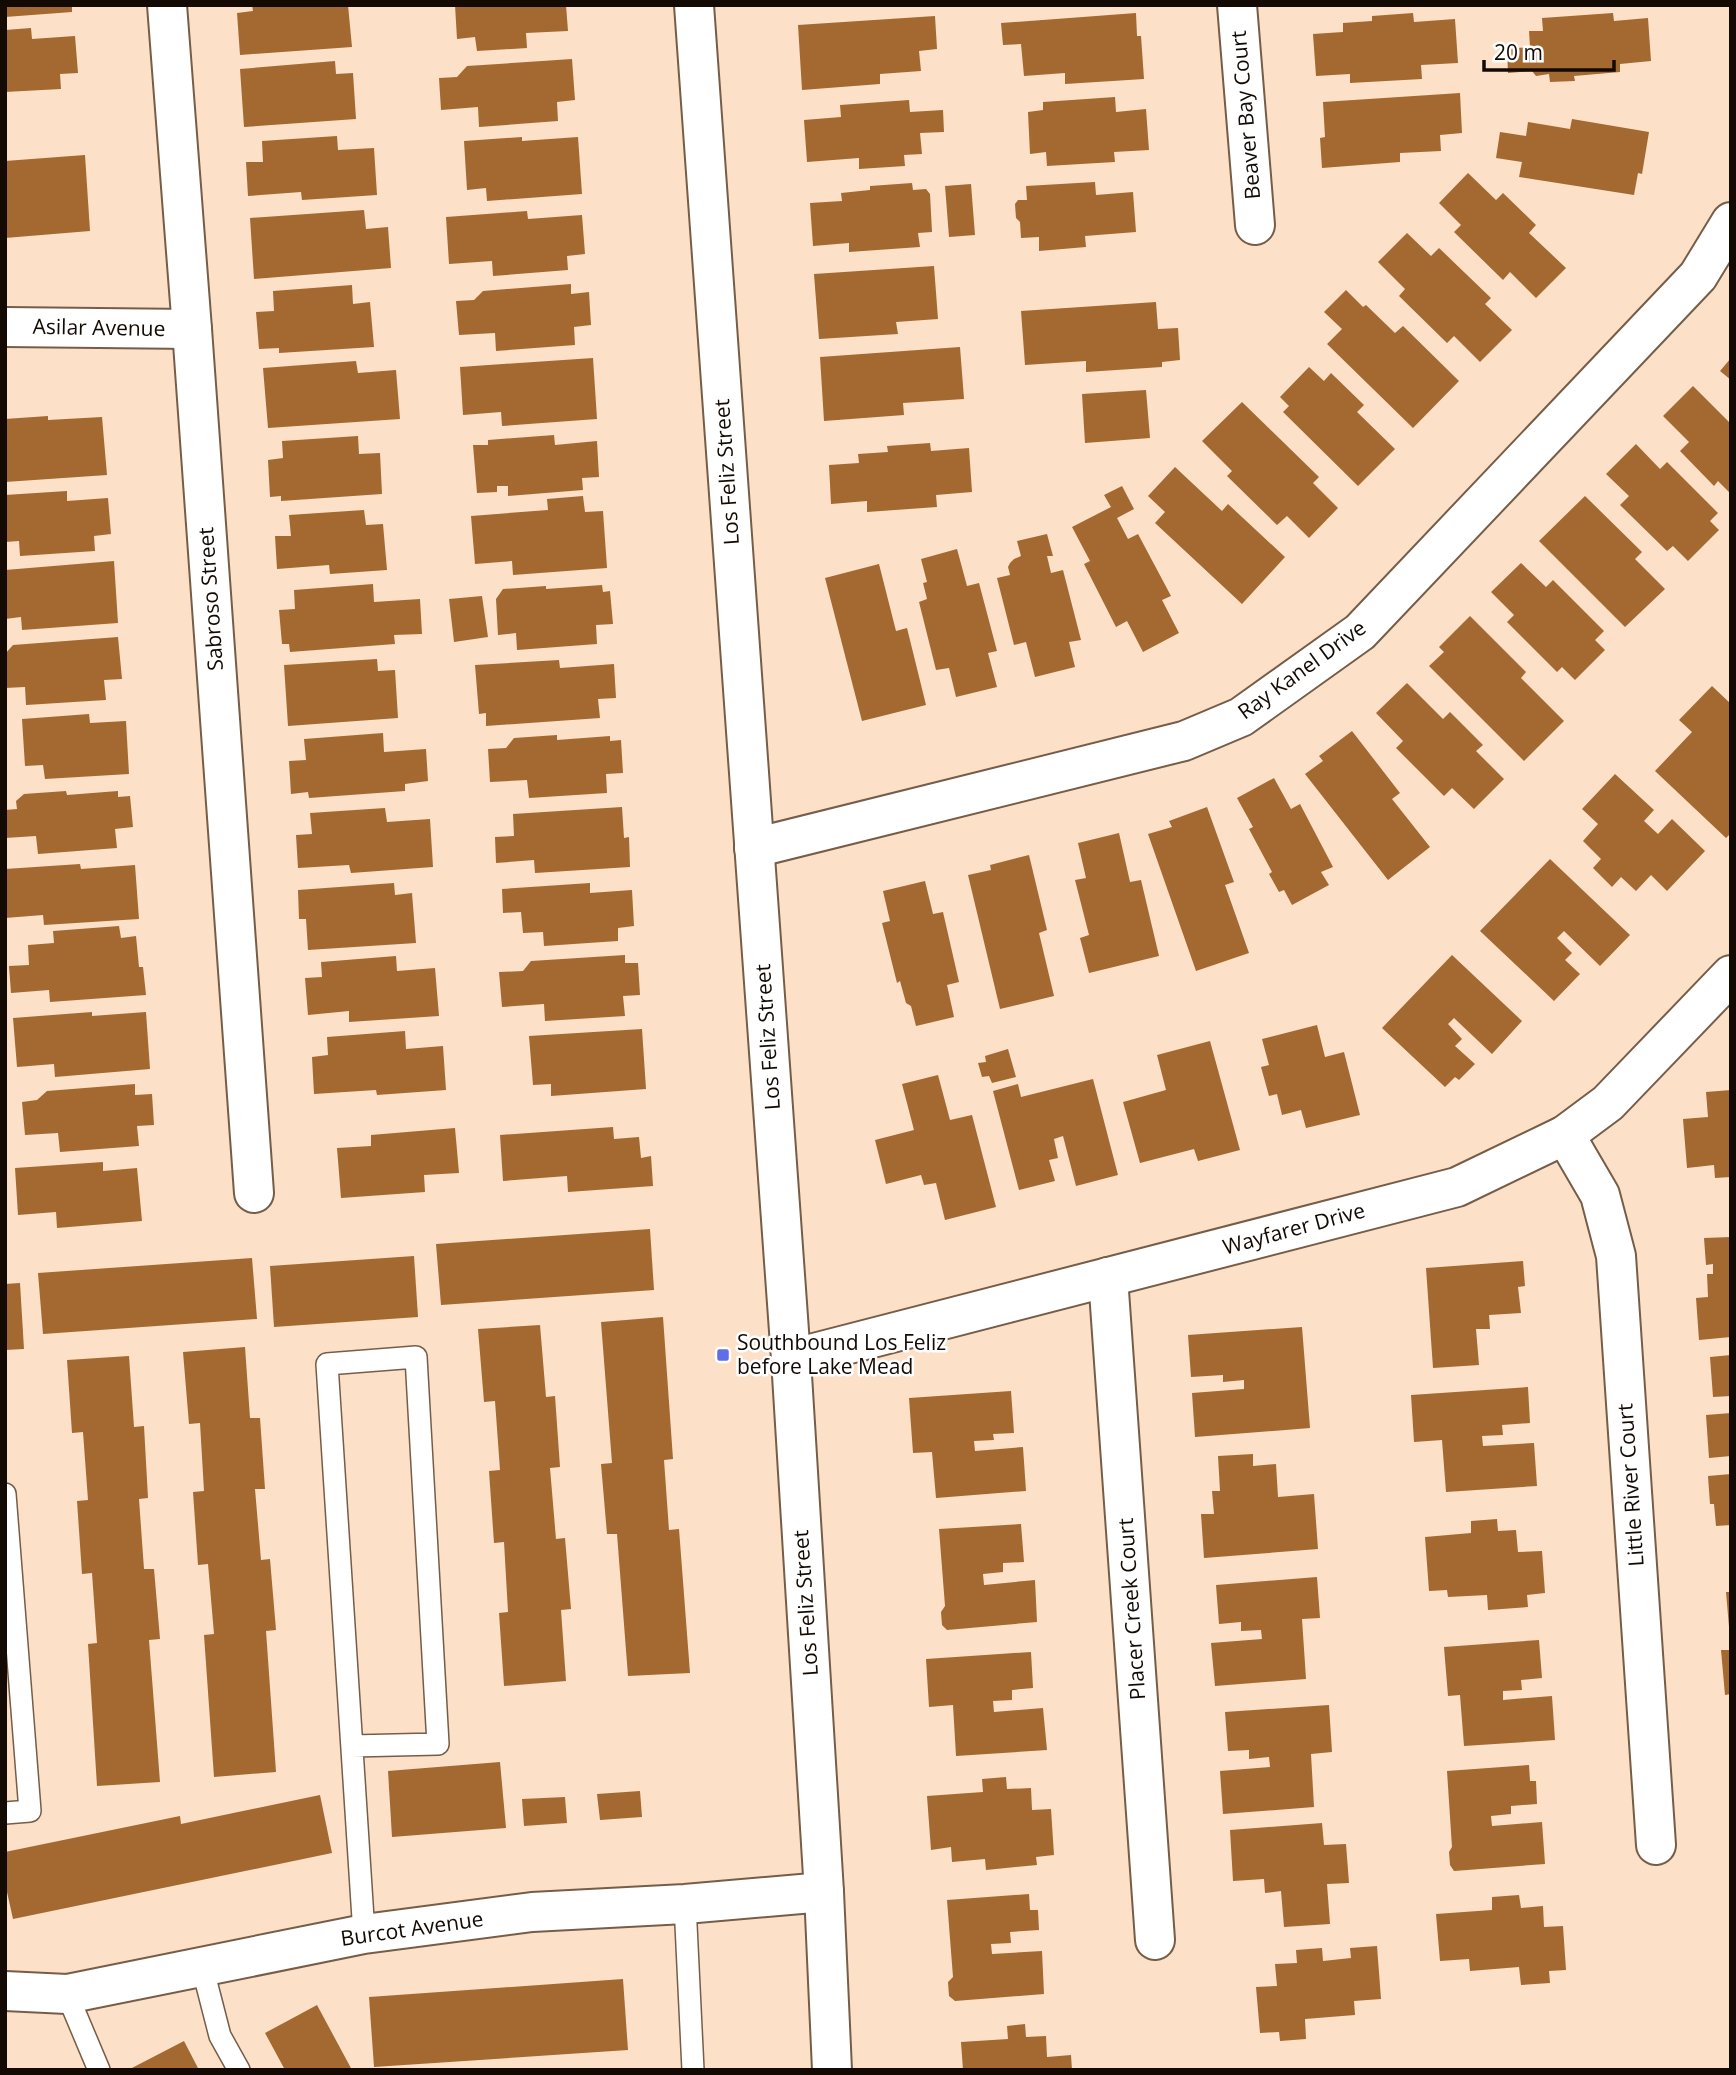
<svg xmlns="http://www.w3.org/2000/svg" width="1736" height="2075" viewBox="0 0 1736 2075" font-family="'Open Sans',sans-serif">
  <rect width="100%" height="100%" fill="#fde0c8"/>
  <g fill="#a36931">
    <path d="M5 5H72V12L5 17Z"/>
    <path d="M252 5H348L352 47 240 55 237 13 253 11Z"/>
    <path d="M455 5H566L568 31 526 33 527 48 477 51 475 37 457 39Z"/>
    <path d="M1136 13 1137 36H1141L1144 79 1065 84V73L1024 76 1021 44 1003 45 1001 23Z"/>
    <path d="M1413 13 1414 22 1455 19 1458 63 1421 65 1422 79 1350 83V74L1316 76 1313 34 1343 32V23L1372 21V16Z"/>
    <path d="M1613 13 1614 21 1648 18 1651 61 1620 64V72L1574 76 1575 81 1550 82 1549 74 1536 76 1532 71 1508 73 1507 49 1530 47 1529 31H1543L1542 18Z"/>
    <path d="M935 16 937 49 919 51 921 71 880 74V84L802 90 798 25Z"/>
    <path d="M31 28 32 39 75 36 78 73 60 74 61 89 5 92V30Z"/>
    <path d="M572 59 575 100 557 102 558 121 479 127 478 107 441 110 439 78 457 77 467 66Z"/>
    <path d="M335 61 336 74 353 73 356 119 244 127 240 69Z"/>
    <path d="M1460 93 1462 133 1440 135 1441 151 1400 153V162L1322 168 1320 138 1325 137 1323 102Z"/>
    <path d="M1115 97 1116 112 1146 109 1149 150 1114 152 1115 162 1047 166 1046 152 1030 154 1028 112 1043 110V102Z"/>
    <path d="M909 100 910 112 943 110 944 132 920 133 922 154 904 155 905 166 859 169V158L807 162 804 120 841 117 840 105Z"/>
    <path d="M1572 119 1649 132 1642 174 1638 173 1634 195 1519 177 1522 162 1496 158 1500 132 1526 136 1528 122 1570 129Z"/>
    <path d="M337 136 338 150 374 148 377 195 302 200 301 192 248 196 246 162H263L262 141Z"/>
    <path d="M522 137V141L578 137 582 194 487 201 486 188 467 190 464 141Z"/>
    <path d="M85 155 90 231 5 238V161Z"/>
    <path d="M1468 173 1496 200 1503 193 1536 225 1529 233 1566 268 1536 298 1510 272 1503 280 1454 232 1461 225 1439 203Z"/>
    <path d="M1095 182 1096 195 1133 192 1136 232 1085 236 1086 247 1039 251V237L1021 238 1020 222 1016 218 1015 204 1018 200H1027L1026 186Z"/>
    <path d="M912 183 913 190 926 189 930 194 932 232 918 233 920 247 849 252V243L813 246 810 203 842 201 841 193 870 190V186Z"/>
    <path d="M971 184 975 235 949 237 945 186Z"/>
    <path d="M364 210 366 229 388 227 391 268 254 279 250 218Z"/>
    <path d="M527 211 528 219 582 215 585 254 567 256 568 270 493 276 492 261 449 264 446 217Z"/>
    <path d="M1407 233 1431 256 1439 248 1491 298 1485 304 1512 330 1480 362 1454 336 1447 343 1399 296 1405 289 1378 262Z"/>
    <path d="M934 266 938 319 896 322 898 334 819 339 814 274Z"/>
    <path d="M571 284V294L589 292 591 325 574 327 575 345 496 351 495 333 459 335 456 301 474 300 483 291Z"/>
    <path d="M352 285 353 304 370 302 374 347 279 353V348L259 349 256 312 274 311 273 291Z"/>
    <path d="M1346 290 1363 307 1366 305 1395 333 1403 326 1459 381 1413 428 1327 344 1342 329 1324 312Z"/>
    <path d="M1156 302 1158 329 1178 328 1180 360 1162 362V367L1086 372V361L1025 365 1021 311Z"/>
    <path d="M960 347 964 399 903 403 904 415 824 421 820 357Z"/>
    <path d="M593 358 597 419 502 426 501 412 463 415 460 367Z"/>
    <path d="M1731 358V380L1720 371Z"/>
    <path d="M356 361 358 373 396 370 400 419 268 428 263 368Z"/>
    <path d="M1309 367 1324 381 1331 373 1364 405 1357 412 1395 449 1358 486 1283 412 1289 406 1280 397Z"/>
    <path d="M1693 386 1729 422 1731 420V494L1718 481 1714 486 1680 451 1689 442 1663 416Z"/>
    <path d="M1146 390 1150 438 1085 443 1082 394Z"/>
    <path d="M1242 402 1319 477 1313 483 1338 508 1309 538 1287 516 1277 525 1227 476 1232 471 1202 441Z"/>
    <path d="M48 416V420L102 417 107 475 5 482V419Z"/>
    <path d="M554 435 555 445 597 441 599 477 582 478 583 490 508 496V486H497V492L477 493 473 445H488V440Z"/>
    <path d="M358 436 359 454 380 453 382 494 281 501V496L270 497 268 460 283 458 282 441Z"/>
    <path d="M930 443 931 451 969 448 972 492 936 495 937 507 867 512V501L831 504 829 465 859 463 858 454 888 452 887 446Z"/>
    <path d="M1636 444 1660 469 1667 462 1718 513 1710 521 1719 530 1688 561 1673 546 1667 551 1620 505 1629 496 1606 474Z"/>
    <path d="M1175 467 1222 511 1228 504 1285 557 1242 604 1155 523 1165 512 1148 496Z"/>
    <path d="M1122 486 1134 509 1117 518 1128 539 1138 534 1171 596 1162 600 1179 633 1143 652 1127 621 1116 627 1084 564 1090 561 1072 527 1111 507 1104 495Z"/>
    <path d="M67 491V501L108 498 111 534 94 536 95 551 20 556 19 541 5 542V495Z"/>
    <path d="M583 496 585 512 603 511 607 568 513 575 512 561 475 564 471 516 548 510 547 499Z"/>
    <path d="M1585 496 1642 552 1635 559 1665 589 1625 627 1539 541Z"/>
    <path d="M364 510 366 525 383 524 387 570 330 574 329 565 277 569 275 536H291L289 515Z"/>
    <path d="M1047 534 1053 556H1047L1051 573 1063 570 1081 640 1069 642 1075 667 1035 677 1026 642 1014 645 997 578 1010 575 1008 567 1010 563 1014 559 1021 556 1017 541Z"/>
    <path d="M957 549 967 586 979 583 997 651 988 653 997 687 956 697 949 668 936 670 919 602 927 599 923 583 927 582 921 559Z"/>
    <path d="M114 561 118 623 22 630 21 617 5 619V570Z"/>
    <path d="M1521 563 1546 587 1553 580 1604 631 1595 640 1605 650 1575 680 1562 667 1557 672 1507 622 1514 615 1491 592Z"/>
    <path d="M879 564 896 631 907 628 926 705 862 721 825 578Z"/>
    <path d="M373 584 374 602 420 599 422 634 394 635 395 644 290 652 289 644H282L279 610 295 609 294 590Z"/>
    <path d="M602 585 603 592 610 591 613 624 596 625 597 644 517 650 516 633 498 635 496 599 503 589 546 586V589Z"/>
    <path d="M482 596 488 637 454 642 449 599Z"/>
    <path d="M1470 616 1526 672 1521 678 1564 721 1524 761 1429 666 1444 652 1439 647Z"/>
    <path d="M118 637 122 679 104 680 106 700 26 705 25 687 5 688V654L13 645Z"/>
    <path d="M377 659 378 671 395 670 398 718 288 726 284 665Z"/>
    <path d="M559 660 560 668 614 664 616 698 598 699 600 718 486 726V713L479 714 475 665Z"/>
    <path d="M1407 683 1443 719 1450 712 1483 745 1476 751 1504 779 1474 809 1452 788 1444 796 1396 748 1403 741 1376 713Z"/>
    <path d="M1712 686 1731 704V833L1726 838 1655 771 1692 732 1679 720Z"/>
    <path d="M89 714 90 723 126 721 129 774 45 779 43 765 25 766 22 719Z"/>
    <path d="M1352 731 1400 793 1392 799 1430 847 1388 880 1305 774 1323 761 1319 756Z"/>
    <path d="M383 733 384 752 426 749 428 781 405 784V791L309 798 308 792 291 794 289 761 306 760 304 739Z"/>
    <path d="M557 735V740L610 736V741L621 740 623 773 606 774 607 793 529 798 527 780 490 782 488 749 506 748 514 738Z"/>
    <path d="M1615 774 1654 810 1644 821 1658 834 1672 819 1705 851 1667 891 1651 875 1636 891 1621 877 1612 887 1593 868 1601 859 1583 841 1598 824 1582 809Z"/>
    <path d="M1274 778 1291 809 1300 804 1333 867 1321 872 1329 885 1292 905 1284 890 1279 892 1269 874 1272 872 1249 829 1253 827 1237 798Z"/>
    <path d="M66 791 67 795 118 791V797L130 796 133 827 115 829 117 848 38 854 36 836 5 838V810L17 809 16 801 24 794Z"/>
    <path d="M622 807 624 838 629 837 630 867 535 873 534 860 496 863 495 837 514 836 513 814Z"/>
    <path d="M1207 807 1234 882 1225 885 1249 953 1196 971 1148 834 1172 827 1169 821Z"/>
    <path d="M385 808 387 822 430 819 433 867 351 873 349 865 298 868 296 835 312 834 310 813Z"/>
    <path d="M1119 833 1130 882 1141 880 1159 956 1089 973 1080 938 1089 935 1075 880 1086 878 1078 843Z"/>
    <path d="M1029 855 1047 930 1039 933 1054 996 1000 1009 968 875 991 870 990 865Z"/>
    <path d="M1550 859 1630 935 1600 966 1564 931 1557 938 1572 953 1565 960 1580 974 1554 1001 1480 931Z"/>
    <path d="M80 864 81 869 135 865 139 919 44 925 43 915 5 918V869Z"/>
    <path d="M925 881 933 914 943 912 959 982 947 985 954 1017 916 1026 911 1006 906 1003 900 981 897 983 882 923 890 921 883 891Z"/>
    <path d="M394 883 395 895 412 893 416 943 308 950 306 919H299L298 890Z"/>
    <path d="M590 883V893L632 890 634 926 618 928V941L544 946 543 932 523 933 521 912 503 913 502 889Z"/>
    <path d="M119 926 121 938 136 936 139 967H143L146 995 50 1002 49 990 11 993 9 966 29 965 28 945 54 943 53 931Z"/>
    <path d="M625 955V963H638L640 995 623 996 625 1016 545 1021 544 1004 502 1007 499 972 523 971 531 961Z"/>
    <path d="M1452 955 1522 1021 1492 1054 1454 1018 1448 1024 1462 1039 1455 1046 1475 1064 1459 1080 1455 1077 1445 1087 1382 1028Z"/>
    <path d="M396 956 397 971 435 968 439 1016 349 1022V1011L308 1015 305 978 322 977 321 962Z"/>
    <path d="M92 1012V1016L146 1012 150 1069 55 1077 54 1064 17 1067 13 1018Z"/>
    <path d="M1317 1025 1325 1057 1344 1052 1360 1115 1306 1128 1301 1110 1282 1115 1277 1094 1269 1096 1261 1067 1269 1065 1262 1039Z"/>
    <path d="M642 1029 646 1089 551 1096V1084L533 1085 529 1036Z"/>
    <path d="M405 1031 406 1049 443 1046 446 1090 377 1095 376 1090 314 1094 312 1057 328 1055 327 1037Z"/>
    <path d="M1210 1041 1240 1150 1198 1161 1194 1149 1140 1163 1123 1102 1166 1090 1157 1055Z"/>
    <path d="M1008 1049 1016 1077 992 1083 989 1076 982 1077 978 1063 986 1062 985 1056Z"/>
    <path d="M938 1075 950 1120 972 1115 996 1207 945 1220 936 1183 924 1185 921 1175 886 1184 875 1140 914 1130 902 1084Z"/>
    <path d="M1093 1079 1118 1175 1076 1186 1063 1136 1054 1139 1058 1158 1049 1160 1055 1181 1019 1190 993 1091 1018 1084 1021 1097Z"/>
    <path d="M135 1084V1095L152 1094 154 1125 137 1126 139 1146 60 1152 58 1133 25 1135 22 1102 37 1100 47 1091Z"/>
    <path d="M1731 1090V1177L1715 1178 1714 1165 1687 1168 1683 1119 1708 1117 1706 1092Z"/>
    <path d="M613 1127 614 1139 639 1137 641 1158 651 1156 653 1186 568 1192 567 1176 503 1181 500 1135Z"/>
    <path d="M455 1128 459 1173 424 1175 425 1192 341 1198 337 1148 371 1146V1135Z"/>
    <path d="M103 1162V1171L137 1168 142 1221 57 1228 56 1212 18 1215 15 1168Z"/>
    <path d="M650 1229 654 1290 441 1305 436 1244Z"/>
    <path d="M1731 1237V1337L1699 1340 1696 1298 1708 1297 1707 1274H1713V1264L1706 1265 1704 1238Z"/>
    <path d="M414 1256 418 1317 274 1327 270 1266Z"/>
    <path d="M252 1258 257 1319 43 1334 38 1273Z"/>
    <path d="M1523 1261 1525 1286 1518 1287 1521 1313 1489 1315 1490 1329H1476L1479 1365 1433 1368 1426 1268Z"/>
    <path d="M20 1283 24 1349 5 1350V1284Z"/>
    <path d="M663 1317 673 1459 664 1460 669 1530 679 1529 690 1673 628 1676 617 1534H607L601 1464 612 1463 601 1322Z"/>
    <path d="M540 1325 546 1397 555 1396 560 1467 550 1468 556 1539 565 1538 571 1609 561 1610 566 1681 504 1686 499 1613 508 1612 504 1542 494 1543 489 1471 500 1470 495 1401 484 1402 478 1329Z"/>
    <path d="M1302 1327 1310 1428 1195 1437 1192 1393 1244 1389V1380L1223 1382V1375L1191 1377 1188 1335Z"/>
    <path d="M245 1347 250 1418H260L265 1489H255L261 1560 270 1559 276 1630 266 1631 276 1772 214 1777 204 1635 214 1634 208 1564 198 1565 193 1492 204 1491 200 1423 189 1424 183 1352Z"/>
    <path d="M1731 1355V1396L1713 1397 1710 1357Z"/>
    <path d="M129 1356 134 1427 144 1426 148 1498 139 1499 144 1569H154L160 1639 149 1640 160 1782 97 1786 88 1644 97 1643 92 1573 82 1574 77 1501 88 1500 83 1432 72 1433 67 1360Z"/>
    <path d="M1528 1387 1530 1423 1502 1425 1503 1435 1482 1436 1483 1446 1534 1443 1537 1486 1446 1492 1442 1440 1414 1442 1411 1395Z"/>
    <path d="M1011 1391 1014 1433 993 1434 994 1440 974 1441 975 1451 1023 1447 1026 1491 936 1498 932 1452 913 1453 909 1398Z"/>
    <path d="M1731 1413V1456L1709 1458 1706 1415Z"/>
    <path d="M1253 1454V1466L1276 1464 1278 1497 1314 1494 1318 1549 1204 1558 1201 1514H1214L1212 1491H1220L1218 1456Z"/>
    <path d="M1731 1474V1525L1716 1526 1714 1504H1710L1708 1476Z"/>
    <path d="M1497 1519 1498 1531 1516 1530 1518 1552 1542 1551 1545 1593 1527 1595 1528 1607 1488 1610 1487 1595 1448 1597 1447 1590 1429 1591 1425 1537 1471 1533V1521Z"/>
    <path d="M1021 1524 1024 1562 1003 1563V1572L983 1574 984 1585 1035 1580 1037 1622 947 1630 942 1625 941 1612 945 1606 939 1529Z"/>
    <path d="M1317 1577 1320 1618 1302 1619 1306 1679 1215 1686 1211 1643 1262 1639 1261 1630 1241 1631V1622L1219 1624 1216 1585Z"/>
    <path d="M1726 1592H1731V1627H1729Z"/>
    <path d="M1539 1640 1542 1678 1521 1680 1522 1690 1503 1691V1700L1552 1696 1555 1740 1464 1746 1460 1695 1448 1696 1444 1647Z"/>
    <path d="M1721 1650H1731V1694L1725 1695Z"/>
    <path d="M1031 1652 1033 1688 1012 1690V1700L993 1701 994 1712 1043 1708 1047 1750 956 1756 953 1705 929 1707 926 1659Z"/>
    <path d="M1329 1705 1332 1752 1311 1754 1314 1807 1223 1814 1220 1771 1270 1767 1269 1757 1249 1759V1750L1228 1751 1225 1712Z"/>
    <path d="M500 1762 506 1828 392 1837 388 1771Z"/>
    <path d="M1529 1765 1530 1781H1536L1537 1804 1511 1806V1814L1491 1816 1492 1826 1542 1822 1545 1864 1454 1871 1450 1865 1449 1852 1452 1847 1447 1771Z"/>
    <path d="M1006 1777 1007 1789 1031 1788 1032 1810 1051 1809 1054 1855 1036 1857 1037 1865 986 1870 985 1859 952 1862 951 1847 931 1850 927 1796 983 1792 982 1779Z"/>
    <path d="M640 1791 642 1817 600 1820 597 1794Z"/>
    <path d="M320 1795 332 1853 13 1919 5 1883V1852L180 1816 181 1824Z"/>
    <path d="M565 1797 567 1823 524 1826 522 1799Z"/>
    <path d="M1322 1823 1324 1845 1346 1844 1349 1883 1327 1884 1330 1924 1284 1927 1281 1891 1265 1893 1264 1879 1233 1881 1230 1830Z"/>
    <path d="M1029 1894 1030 1910H1038L1039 1930 1010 1932 1011 1943 991 1944 992 1954 1042 1951 1044 1994 955 2001 949 1996 948 1982 953 1977 947 1900Z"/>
    <path d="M1519 1895 1521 1908 1543 1906 1544 1927 1563 1926 1566 1970 1549 1971 1550 1983 1521 1985 1519 1967 1470 1971 1469 1959 1440 1961 1436 1914 1492 1910V1897Z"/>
    <path d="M1377 1946 1381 1999 1354 2001 1355 2015 1305 2019 1306 2039 1280 2041 1279 2032 1260 2033 1256 1987 1277 1986 1275 1964 1297 1963 1296 1950 1322 1948 1323 1961 1351 1958 1350 1948Z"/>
    <path d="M623 1979 628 2050 374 2067 369 1997Z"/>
    <path d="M317 2005 352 2070H285L265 2033Z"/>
    <path d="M1025 2024 1026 2037 1046 2036 1047 2057 1071 2055 1072 2070H963L961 2042 1008 2039 1007 2026Z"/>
    <path d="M184 2041 199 2070H128Z"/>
  </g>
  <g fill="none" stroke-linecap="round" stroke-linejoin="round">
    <defs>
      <g id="lane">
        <path d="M5 1494 30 1811 5 1813"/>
        <path d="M352 1746 438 1744 416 1357 327 1364 364 1934"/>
        <path d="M685 1904 693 2070"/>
        <path d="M202 1966 220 2036 239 2070"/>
        <path d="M67 1994 99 2070"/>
      </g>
      <g id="street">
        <path d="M167 5 192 329 254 1193"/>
        <path d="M1237 5 1255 225"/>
        <path d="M5 327 192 329"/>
        <path d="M754 848 1184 741 1241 717 1360 632 1698 276 1731 222"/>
        <path d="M1565 1135 1600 1195 1616 1256 1656 1845"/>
        <path d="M1108 1277 1155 1940"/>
        <path d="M791 1359 1457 1187 1565 1135 1608 1103 1731 975"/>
        <path d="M5 1991 67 1994 364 1934 532 1912 685 1904 824 1892"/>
      </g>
      <path id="secondary" d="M694 5 791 1359 824 1892 832 2070"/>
    </defs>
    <use href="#lane" stroke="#765d48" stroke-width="24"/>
    <use href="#street" stroke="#765d48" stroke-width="42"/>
    <use href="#secondary" stroke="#765d48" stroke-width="42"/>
    <use href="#lane" stroke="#fff" stroke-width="21"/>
    <use href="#street" stroke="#fff" stroke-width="38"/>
    <use href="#secondary" stroke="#fff" stroke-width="38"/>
  </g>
  <rect fill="#5f6ee6" stroke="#fff" stroke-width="2.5" x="716" y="1348" width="14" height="14" rx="3.5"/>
  <g text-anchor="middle" stroke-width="5" stroke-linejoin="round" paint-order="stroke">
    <g font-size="21" fill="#130a04" stroke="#fff">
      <text transform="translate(1246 115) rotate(-95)" y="7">Beaver Bay Court</text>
      <text transform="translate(99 328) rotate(1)" y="7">Asilar Avenue</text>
      <text transform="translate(727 472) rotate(-94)" y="7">Los Feliz Street</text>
      <text transform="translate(211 599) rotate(-94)" y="7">Sabroso Street</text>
      <text transform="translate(1302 670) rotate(-36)" y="7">Ray Kanel Drive</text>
      <text transform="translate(768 1037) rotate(-94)" y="7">Los Feliz Street</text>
      <text transform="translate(1294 1229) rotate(-15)" y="7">Wayfarer Drive</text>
      <text transform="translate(1631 1485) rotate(-94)" y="7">Little River Court</text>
      <text transform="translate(806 1603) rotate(-94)" y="7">Los Feliz Street</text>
      <text transform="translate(1132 1609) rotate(-94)" y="7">Placer Creek Court</text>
      <text transform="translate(412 1929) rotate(-8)" y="7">Burcot Avenue</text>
    </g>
    <g font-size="21" fill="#130a04" stroke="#fff" text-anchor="start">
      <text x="737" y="1350">Southbound Los Feliz<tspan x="737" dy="24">before Lake Mead</tspan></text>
    </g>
  </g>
  <rect width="1736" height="2075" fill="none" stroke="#130a04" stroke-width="14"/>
  <path d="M1484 60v10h130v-10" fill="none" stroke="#130a04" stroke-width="3.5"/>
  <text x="1494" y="60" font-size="21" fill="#130a04" stroke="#ffffff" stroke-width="5" paint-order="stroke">20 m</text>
</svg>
